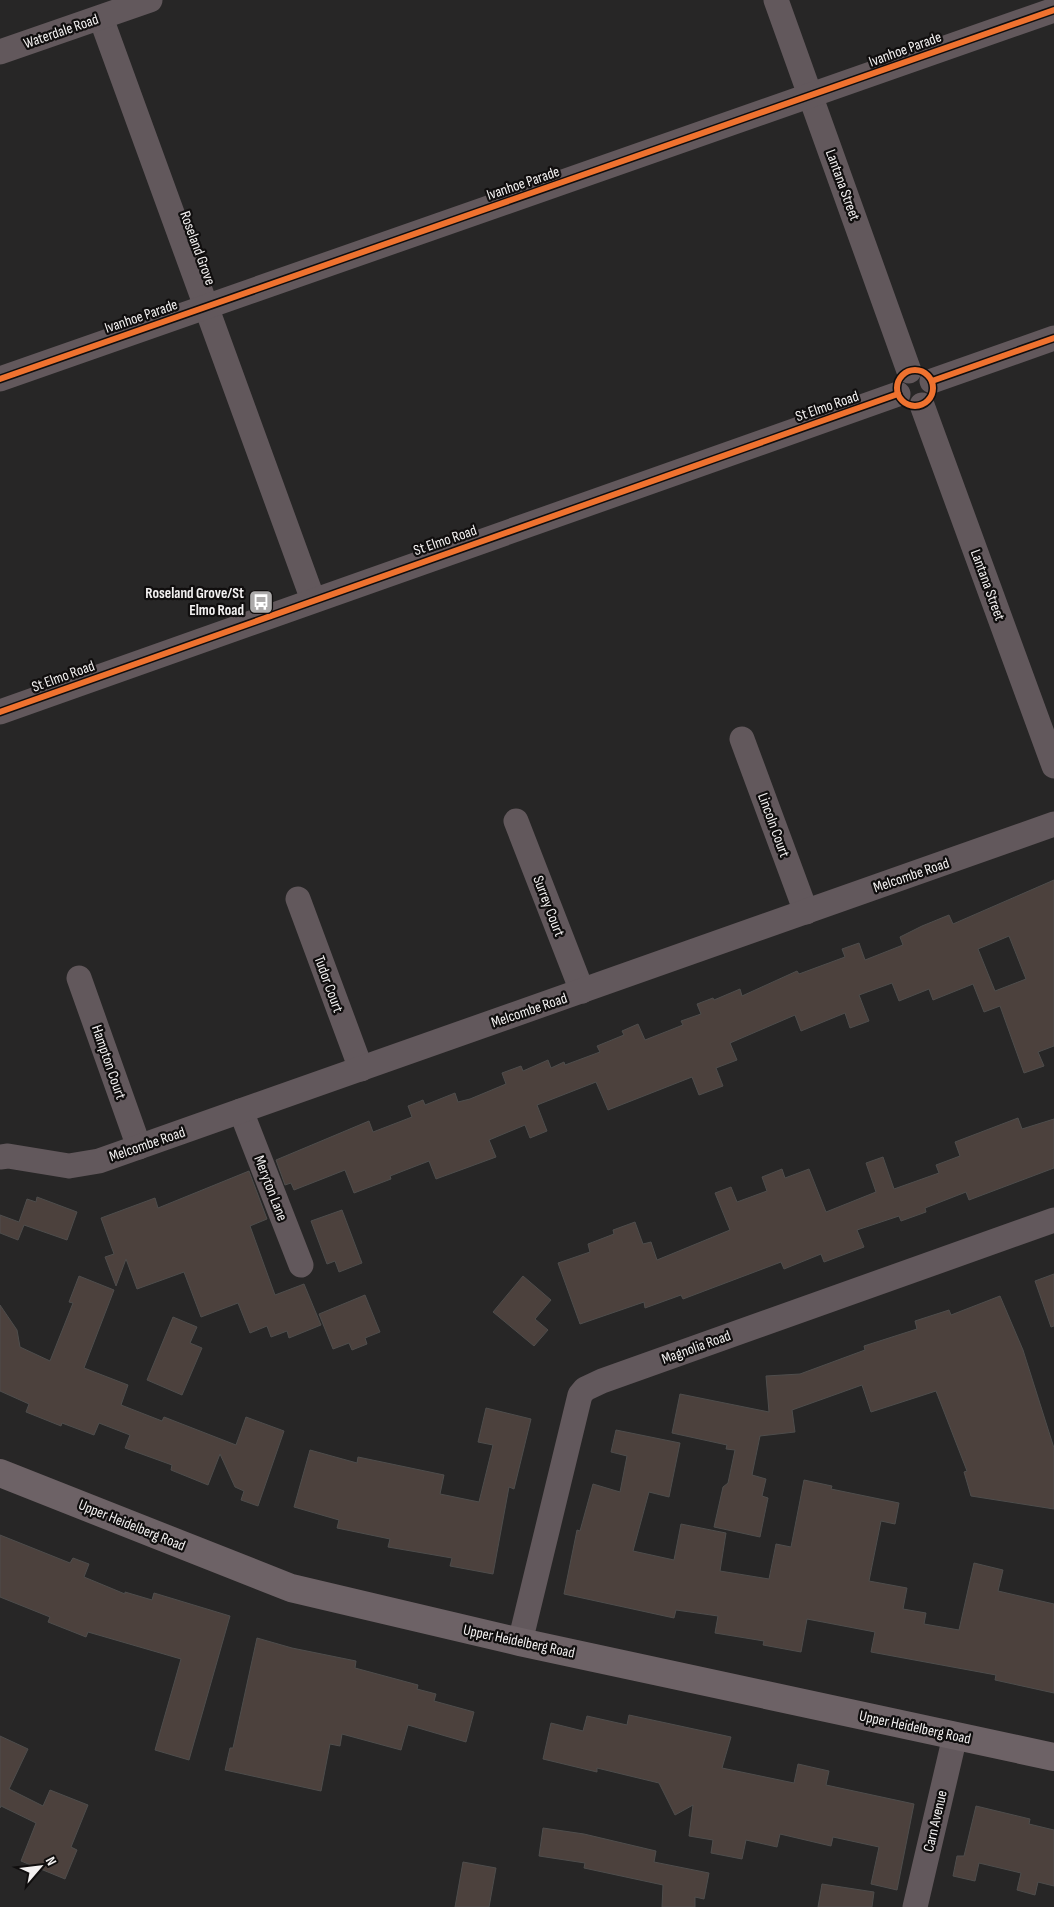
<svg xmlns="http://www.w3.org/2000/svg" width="1054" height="1907" viewBox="0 0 1054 1907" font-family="'Sofia Sans Condensed',sans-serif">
  <rect width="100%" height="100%" fill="#272626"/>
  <g fill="#4c413d" stroke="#4e4d4c" fill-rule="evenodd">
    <path d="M1054 880V1046L1038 1052 1044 1066 1024 1073 1000 1006 984 1012 973 984 933 1000 929 989 899 1001 892 983 859 995 869 1021 850 1028 845 1013 801 1031 795 1015 730 1043 737 1060 716 1068 723 1086 699 1095 692 1077 608 1110 596 1082 537 1105 547 1131 530 1138 525 1125 489 1140 496 1157 436 1179 429 1161 390 1176 391 1179 354 1193 345 1170 294 1190 291 1183 285 1185 276 1160 369 1121 373 1132 412 1117 408 1106 423 1100 425 1105 455 1093 458 1102 470 1099 506 1084 502 1073 521 1066 523 1071 548 1060 551 1068 564 1062 565 1065 600 1052 597 1046 624 1035 622 1031 638 1024 645 1040 683 1025 681 1021 701 1014 697 1004 713 998 714 1000 740 989 742 996 797 971 799 974 845 957 842 949 859 943 865 960 903 945 900 937 922 926 949 915 953 924ZM1009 936 1026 979 995 991 978 949Z"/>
    <path d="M1018 1118 1022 1129 1054 1119V1168L969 1200 966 1192 925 1208 926 1212 901 1221 899 1216 857 1230 864 1247 824 1262 821 1254 784 1269 781 1262 683 1299 681 1295 645 1308 644 1302 580 1324 558 1263 590 1252 588 1244 614 1234 613 1230 635 1222 643 1244 651 1242 657 1260 730 1230 715 1193 731 1187 737 1202 767 1191 762 1177 782 1169 785 1178 809 1169 826 1212 876 1192 866 1163 883 1157 894 1189 939 1173 936 1165 960 1156 955 1142Z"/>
    <path d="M249 1171 267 1219 250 1226 275 1295 304 1284 321 1325 289 1338 287 1331 271 1337 267 1326 250 1333 238 1303 201 1317 184 1272 137 1289 126 1259 116 1286 105 1257 114 1254 101 1218 155 1198 158 1208Z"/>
    <path d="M37 1197 77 1212 67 1240 24 1225 18 1240 0 1233V1215L19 1222 27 1199 36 1202Z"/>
    <path d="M342 1210 362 1263 339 1272 335 1261 327 1264 311 1221Z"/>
    <path d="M1054 1274V1326L1051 1327 1035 1281Z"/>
    <path d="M79 1276 114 1290 84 1368 128 1385 121 1405 162 1421 164 1417 236 1445 246 1417 284 1431 258 1506 241 1500 244 1491 235 1487 220 1454 208 1485 171 1470 172 1465 125 1448 130 1435 99 1423 94 1435 62 1423 61 1426 26 1412 29 1404 0 1391V1305L17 1330 20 1347 50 1361 73 1303 69 1302Z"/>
    <path d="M523 1276 551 1300 535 1319 548 1330 534 1346 493 1312Z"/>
    <path d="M365 1295 380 1332 365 1338 367 1344 352 1350 349 1343 333 1349 319 1314Z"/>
    <path d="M1000 1296 1023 1350 1054 1448V1509L971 1496 964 1472 967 1471 936 1391 871 1412 862 1385 792 1410 795 1432 760 1436 752 1475 766 1479 762 1496 768 1498 760 1537 714 1527 723 1487 728 1483 735 1450 726 1449 727 1445 672 1433 680 1394 769 1412 766 1376 800 1374 865 1350 864 1346 917 1329 915 1321 949 1310 951 1315Z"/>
    <path d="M173 1317 197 1327 190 1343 202 1348 182 1395 147 1380Z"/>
    <path d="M486 1408 531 1419 514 1489 509 1487 493 1574 450 1566 452 1558 388 1547 390 1539 337 1528 339 1520 294 1507 310 1450 357 1463 358 1457 444 1475 440 1494 479 1502 493 1445 478 1442Z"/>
    <path d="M616 1430 680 1443 669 1497 649 1492 633 1551 674 1560 681 1524 726 1533 720 1571 769 1579 776 1544 791 1547 804 1480 832 1486 831 1489 899 1503 895 1524 881 1521 869 1581 907 1588 903 1609 926 1613 924 1624 959 1630 974 1563 1003 1570 998 1591 1054 1604V1693L995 1680 996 1675 871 1652 875 1632 807 1619 801 1652 763 1645 764 1641 715 1633 718 1616 676 1610 674 1618 564 1594 577 1530 580 1531 593 1484 620 1492 627 1456 611 1452Z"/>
    <path d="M0 1535 70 1563 73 1558 89 1564 84 1577 125 1594V1592L152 1600 154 1593 230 1616 189 1760 155 1750 181 1659 88 1632 86 1637 48 1622 50 1617 0 1597Z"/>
    <path d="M257 1638 292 1648 356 1661 355 1668 418 1685 417 1689 436 1694 434 1701 474 1712 466 1742 408 1725 401 1750 342 1734 340 1746 330 1744 321 1791 225 1770 230 1748H233Z"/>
    <path d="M629 1715 731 1737 722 1768 794 1783 798 1764 829 1771 826 1785 914 1804 897 1890 871 1884 879 1847 833 1837 831 1846 780 1834 777 1847 746 1840 742 1859 711 1853 713 1840 689 1836 693 1805 675 1815 659 1783 597 1768V1772L543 1759 551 1723 583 1731 587 1716 627 1725Z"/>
    <path d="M0 1736 28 1749 9 1789 43 1806 50 1790 88 1805 71 1847 77 1850 65 1879 21 1861 36 1823 1 1806 0 1808Z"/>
    <path d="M976 1806 1030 1819 1029 1824 1054 1830V1886L1038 1882 1035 1895 1017 1890 1021 1873 979 1863 975 1881 953 1876 957 1856H964Z"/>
    <path d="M543 1828 584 1834 656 1851 654 1862 709 1873 704 1899 695 1897V1907H662L663 1885 584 1868 585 1863 539 1856Z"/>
    <path d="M463 1862 496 1868 489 1907H455Z"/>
    <path d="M822 1884 874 1892 872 1907H818Z"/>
  </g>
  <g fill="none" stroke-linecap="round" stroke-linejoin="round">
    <g stroke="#62585c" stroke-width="25">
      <path d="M776 0 909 371"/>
      <path d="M101 18 313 600"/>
      <path d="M0 52 150 0"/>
      <path d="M0 379 1054 10"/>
      <path d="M932 381 1054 338"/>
      <path d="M922 405 1054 766"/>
      <path d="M0 712 898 394"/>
      <path d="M742 739 806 912"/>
      <path d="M516 821 582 991"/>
      <path d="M298 899 361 1069"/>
      <path d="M79 978 139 1147"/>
      <path d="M241 1111 301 1265"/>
      <path d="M0 1157 8 1156 69 1166 99 1161 1054 824"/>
      <path d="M520 1642 580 1395 585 1389 602 1381 1054 1220"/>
      <path d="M915 1907 955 1736"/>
    </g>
    <path stroke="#6d6266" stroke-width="28" d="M0 1473 291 1588 520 1642 1054 1757"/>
    <defs>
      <g id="cycleway">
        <circle cx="915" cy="388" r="18"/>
        <path d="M0 379 1054 10"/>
        <path d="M932 381 1054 338"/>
        <path d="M0 712 898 394"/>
      </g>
    </defs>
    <use href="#cycleway" stroke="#100e0e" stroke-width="9"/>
    <use href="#cycleway" stroke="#ef722f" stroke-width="6"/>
  </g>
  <defs>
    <symbol id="bus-square" viewBox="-11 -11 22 22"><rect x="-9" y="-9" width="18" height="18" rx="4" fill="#acaaaa" stroke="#100e0e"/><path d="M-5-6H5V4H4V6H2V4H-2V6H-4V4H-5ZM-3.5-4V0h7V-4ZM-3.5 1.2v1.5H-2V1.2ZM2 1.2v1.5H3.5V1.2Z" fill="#fff"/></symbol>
  </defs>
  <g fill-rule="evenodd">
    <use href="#bus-square" x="247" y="588" width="28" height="28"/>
  </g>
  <g text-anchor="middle" stroke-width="4.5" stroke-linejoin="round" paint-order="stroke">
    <g font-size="15" fill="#f3f1f1" stroke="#100e0e">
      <text transform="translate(61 31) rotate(-19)" y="5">Waterdale Road</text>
      <text transform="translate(905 49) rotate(-20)" y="5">Ivanhoe Parade</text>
      <text transform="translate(523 183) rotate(-19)" y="5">Ivanhoe Parade</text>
      <text transform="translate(843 185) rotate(70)" y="5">Lantana Street</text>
      <text transform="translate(198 248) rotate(70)" y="5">Roseland Grove</text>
      <text transform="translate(141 316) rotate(-19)" y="5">Ivanhoe Parade</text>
      <text transform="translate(827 406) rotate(-19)" y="5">St Elmo Road</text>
      <text transform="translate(445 540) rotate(-19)" y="5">St Elmo Road</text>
      <text transform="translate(988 585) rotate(70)" y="5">Lantana Street</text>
      <text transform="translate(63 676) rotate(-20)" y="5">St Elmo Road</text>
      <text transform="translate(774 825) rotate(70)" y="5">Lincoln Court</text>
      <text transform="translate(911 875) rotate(-19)" y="5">Melcombe Road</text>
      <text transform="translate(549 906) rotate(69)" y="5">Surrey Court</text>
      <text transform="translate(329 984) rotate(70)" y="5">Tudor Court</text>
      <text transform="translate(529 1010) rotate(-19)" y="5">Melcombe Road</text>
      <text transform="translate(109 1062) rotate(71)" y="5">Hampton Court</text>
      <text transform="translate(147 1144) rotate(-19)" y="5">Melcombe Road</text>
      <text transform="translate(271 1188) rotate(69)" y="5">Meryton Lane</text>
      <text transform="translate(696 1347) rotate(-20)" y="5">Magnolia Road</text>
      <text transform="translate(132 1525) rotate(22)" y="5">Upper Heidelberg Road</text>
      <text transform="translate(519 1641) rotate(12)" y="5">Upper Heidelberg Road</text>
      <text transform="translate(915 1727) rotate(12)" y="5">Upper Heidelberg Road</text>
      <text transform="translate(935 1821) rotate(-77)" y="5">Carn Avenue</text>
    </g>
    <g font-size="15" font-weight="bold" fill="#f3f1f1" stroke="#100e0e" text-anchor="end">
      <text x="244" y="598">Roseland Grove/St<tspan x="244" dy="17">Elmo Road</tspan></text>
    </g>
  </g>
  <g transform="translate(40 1867) rotate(62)" stroke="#100e0e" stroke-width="4" paint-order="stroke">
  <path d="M0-4L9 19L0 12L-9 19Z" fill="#f3f1f1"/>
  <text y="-8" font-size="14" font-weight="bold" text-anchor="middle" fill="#f3f1f1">N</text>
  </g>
</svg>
